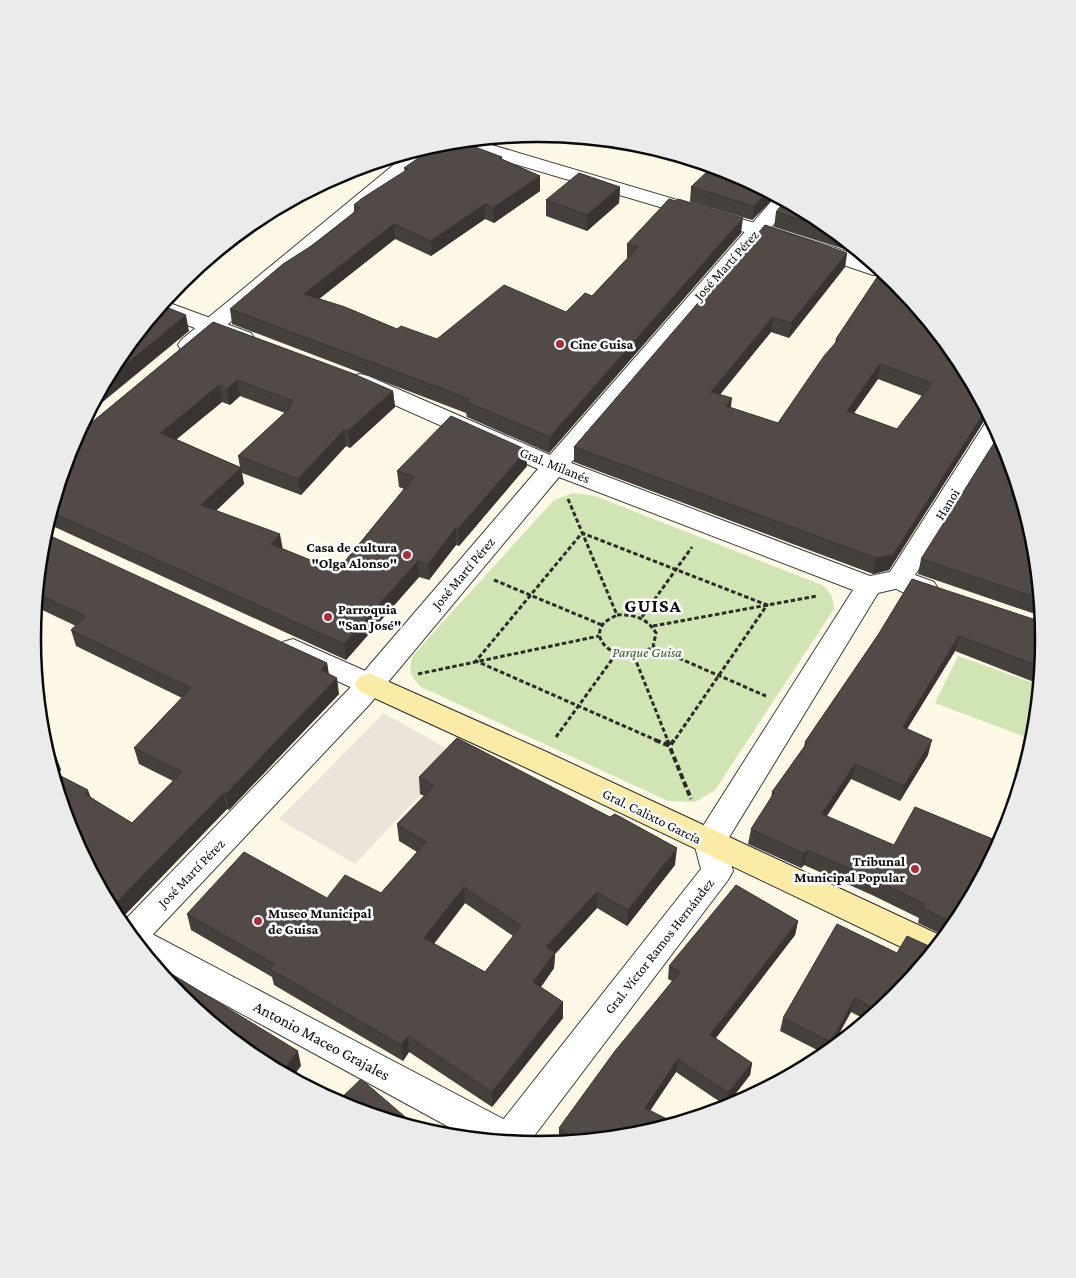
<svg xmlns="http://www.w3.org/2000/svg" width="1076" height="1278" viewBox="0 0 1076 1278" font-family="'Crimson Pro',serif">
  <rect width="100%" height="100%" fill="#fef8e7"/>
  <g fill="#d1e5b4">
    <path d="M573 493 595 496 822 585C830 592 834 598 834 609L715 790 695 802 668 801 421 687C410 677 407 668 414 654L554 500Z"/>
    <path d="M958 656 1039 685 1033 740 935 703Z"/>
  </g>
  <path fill="#ebe5d9" d="M384 713 458 755 355 864 279 819Z"/>
  <g fill="none" stroke-linecap="round" stroke-linejoin="round">
    <defs>
      <g id="minor">
        <path d="M475 140 765 226 867 258 887 275H873L751 234 451 145 449 142Z"/>
        <path d="M435 145 437 147 434 151 197 350 189 352 181 350 178 345 181 340 408 153Z"/>
        <path d="M992 421 1001 438 915 575 934 582 938 589 934 596C920 600 893 592 886 579L890 572 986 422Z"/>
        <path d="M293 639 379 677 383 684 379 691 369 695 359 691 283 656 279 649 283 642Z"/>
        <path d="M133 924 524 1130 528 1144 469 1138 156 967 124 927Z"/>
      </g>
      <g id="tertiary">
        <path d="M776 196 791 204 571 463 870 576 899 570 908 572 912 579 908 586 878 593 725 844 733 871 728 880 528 1144 491 1140 495 1130 701 869 694 843 698 834 853 590 559 477 369 705 142 946 140 947 121 924 349 689 538 469 352 386 348 381 352 376 360 374 368 376 550 455Z"/>
        <path d="M164 301 251 333 254 338 251 343 243 345 235 343 155 313Z"/>
      </g>
      <path id="secondary" d="M369 673 549 753 944 937 926 959 924 958 529 769 359 691 355 684 359 677Z"/>
    </defs>
    <use href="#minor" stroke="#3d3d3d" stroke-width="2"/>
    <use href="#tertiary" stroke="#3d3d3d" stroke-width="2"/>
    <use href="#secondary" stroke="#2c2c2c" stroke-width="2"/>
    <g stroke="#2c2c2c" stroke-width="3" stroke-dasharray="4.5 2.5" stroke-linecap="butt">
      <path d="M568 499 617 615"/>
      <path d="M494 580 602 625"/>
      <path d="M617 615C634 614 647 618 656 633L653 647C645 651 637 656 627 656 612 655 590 639 604 623 607 620 613 617 617 615Z"/>
      <path d="M642 617 692 547"/>
      <path d="M653 626 817 596"/>
      <path d="M653 647 766 696"/>
      <path d="M634 656 668 741"/>
      <path d="M418 674 599 636"/>
      <path d="M556 737 616 654"/>
      <path d="M658 741 476 661 582 533 767 605 674 741"/>
    </g>
    <g stroke="#2c2c2c" stroke-width="4" stroke-dasharray="6 3" stroke-linecap="butt">
      <path d="M655 740 670 746 674 740"/>
      <path d="M667 740 691 799"/>
    </g>
    <use href="#minor" fill="#fff" fill-rule="evenodd"/>
    <use href="#tertiary" fill="#fff" fill-rule="evenodd"/>
    <use href="#secondary" fill="#faeca6" fill-rule="evenodd"/>
  </g>
  <g fill="#46403d" fill-rule="evenodd">
    <path d="M502 157V159L540 176V191L494 223 485 219 431 256 395 239 319 299 397 329 437 339 566 312 592 296 627 259V244L741 233 549 453 467 417 466 413 232 324 230 309 354 212V205L405 172 404 168Z"/>
    <path d="M620 187 619 203 587 231 546 216V200Z"/>
    <path d="M691 187 776 196 752 220 690 202Z"/>
    <path d="M776 212 819 219 863 255 774 227Z"/>
    <path d="M847 253 845 267 789 338 771 332 720 394 731 408 778 423 835 343 836 339 882 270 984 421 889 570 873 574 574 462V447ZM878 379 922 396 897 429 854 413Z"/>
    <path d="M213 322 393 391 395 407 350 448 346 446 301 495 242 473 244 484 216 511 283 549 337 571 404 489 399 487 397 471 527 450V466L459 546 456 545 429 580 419 577 346 660 48 524 47 525 71 445 79 433ZM240 396 285 413 238 456 240 467 176 439 222 402 230 405Z"/>
    <path d="M42 540 327 663 329 674 339 694 229 810 227 809 119 921 46 749 55 754 61 770 57 774 91 798 132 823 173 781 139 764 134 748 182 698 76 646 71 630 76 626 36 607Z"/>
    <path d="M1034 541 1041 616 918 574 921 559Z"/>
    <path d="M1042 622 1044 639 1039 684 955 651 907 729 928 755 900 801 851 779 827 816 958 920 895 997 866 1020 851 1012 830 1050 825 1054 780 1031 783 1018 897 953 931 947 941 934 918 923 919 918 872 895 804 865 801 868 748 844 751 829 771 798 772 792 804 747 805 742 878 635Z"/>
    <path d="M419 777 675 865 627 926 597 908 555 954 554 968 541 987 563 1002V1018L492 1107 409 1052 403 1061 274 985 272 977 191 930 187 914 327 898 381 893 417 852 399 841 397 824 424 796 420 794ZM465 903 513 936 485 972 434 944Z"/>
    <path d="M798 921 795 935 716 1038 752 1063 750 1075 726 1106 676 1072 650 1110 636 1135 562 1142 559 1140V1128L672 981 668 979 669 966Z"/>
  </g>
  <g fill="#393432">
    <path d="M540 176V191L494 223 493 208Z"/>
    <path d="M620 187 619 203 587 231V215Z"/>
    <path d="M768 191 776 196 752 220 754 206Z"/>
    <path d="M485 204V219L431 256V241Z"/>
    <path d="M743 218 741 233 549 453 550 437Z"/>
    <path d="M394 224 395 239 306 309 304 294Z"/>
    <path d="M847 253 845 267 789 338 791 323Z"/>
    <path d="M186 315 189 331 88 414 106 380Z"/>
    <path d="M773 317 771 332 710 407 711 392Z"/>
    <path d="M880 364 878 379 845 426 847 411Z"/>
    <path d="M237 380 240 396 230 405 227 389Z"/>
    <path d="M219 385 222 402 165 449 161 433Z"/>
    <path d="M393 391 395 407 350 448 348 431Z"/>
    <path d="M732 398 730 414 726 406Z"/>
    <path d="M986 410 991 420 984 421 889 570 873 574 876 558Z"/>
    <path d="M344 430 346 446 301 495 298 479Z"/>
    <path d="M527 450V466L459 546 458 529Z"/>
    <path d="M241 468 244 484 204 521 201 505Z"/>
    <path d="M456 528V545L429 580 428 564Z"/>
    <path d="M280 534 283 550 271 544Z"/>
    <path d="M418 561 419 577 346 660 344 644Z"/>
    <path d="M959 636 955 651 899 742 903 727Z"/>
    <path d="M327 663 329 679 321 670Z"/>
    <path d="M337 678 339 694 229 810 226 794Z"/>
    <path d="M932 740 928 755 900 801 904 786Z"/>
    <path d="M55 754 61 770 54 776 49 760Z"/>
    <path d="M855 764 851 779 818 828 822 814Z"/>
    <path d="M88 790 94 806 85 794Z"/>
    <path d="M224 793 227 809 119 921 111 908Z"/>
    <path d="M677 848 675 865 627 926 628 910Z"/>
    <path d="M807 850 804 865 801 868 804 854Z"/>
    <path d="M464 887 465 903 425 954 424 938Z"/>
    <path d="M597 892V908L555 954 554 968 533 998V982L546 947Z"/>
    <path d="M798 921 795 935 708 1048 710 1035Z"/>
    <path d="M855 998 851 1012 830 1050 828 1052 831 1042Z"/>
    <path d="M563 1002V1018L492 1107V1092Z"/>
    <path d="M408 1036 409 1052 403 1061 401 1045Z"/>
    <path d="M298 1051 301 1066 292 1078 281 1072Z"/>
    <path d="M678 1059 676 1072 644 1120 645 1108Z"/>
    <path d="M752 1063 750 1075 726 1106 728 1093Z"/>
  </g>
  <g fill="#514a47" stroke="#393432" fill-rule="evenodd">
    <path d="M459 141 502 157 499 158 540 176 493 208 485 204 431 241 394 224 304 294 345 307 397 329 401 326 437 339 504 285 566 312 585 293 592 296 638 247 627 244 669 199 676 201 678 199 743 218 550 437 466 402 469 399 230 309 283 264 316 243 360 208 354 205 361 199 408 169 404 168 440 143Z"/>
    <path d="M713 166 732 172 768 191 754 206 691 187Z"/>
    <path d="M579 173 620 187 587 215 546 200Z"/>
    <path d="M785 201 819 219 832 230 776 212Z"/>
    <path d="M765 225 847 253 791 323 773 317 711 392 732 398 726 406 778 423 824 356 838 340 836 339 882 270 896 282 958 358 986 410 893 555 876 558 574 447ZM880 364 932 383 897 429 847 411Z"/>
    <path d="M161 305 186 315 106 380 118 358Z"/>
    <path d="M213 322 354 374 393 391 348 431 344 430 298 479 238 456 291 407 288 406 293 401 237 380 227 389 219 385 161 433 241 468 201 505 280 534 271 544 337 571 414 477 397 471 451 416 527 450 458 529 456 528 428 564 418 561 344 644 51 512 71 445 77 433H79Z"/>
    <path d="M999 435 1005 446 1034 541 1040 599 921 559Z"/>
    <path d="M44 533 327 663 321 670 337 678 226 794 224 793 111 908 71 832 53 772 88 790 85 794 132 823 182 772 134 748 191 688 71 630 86 616 37 594 42 540Z"/>
    <path d="M912 579 1042 622 1044 639 1041 667 959 636 903 727 932 740 904 786 855 764 822 814 894 845 915 807 1000 842 958 920 895 997 878 1011 855 998 831 1042 783 1018 837 924 897 953 907 936 931 947 951 922 922 908 925 904 875 880 807 850 804 854 751 829 774 793 772 792 807 743 805 742 878 635Z"/>
    <path d="M457 738 610 817 615 814 677 848 628 910 597 892 546 947 555 952 533 982 563 1002 492 1092 408 1036 401 1045 270 969 274 964 187 914 244 852 327 898 345 875 381 893 426 842 397 824 434 786 419 777ZM464 887 521 926 485 972 424 938Z"/>
    <path d="M46 749 55 754 49 760Z"/>
    <path d="M736 885 798 921 710 1035 752 1063 728 1093 678 1059 645 1108 675 1123 636 1135 578 1141 559 1128 615 1051 680 972 669 966Z"/>
    <path d="M152 962 298 1051 281 1072 257 1059 180 996Z"/>
    <path d="M361 1079 418 1128 344 1106 337 1102Z"/>
  </g>
  <g fill="#b02b3a" stroke="#fff" stroke-width="2">
    <circle cx="560" cy="344" r="5"/>
    <circle cx="407" cy="555" r="5"/>
    <circle cx="328" cy="617" r="5"/>
    <circle cx="915" cy="869" r="5"/>
    <circle cx="258" cy="921" r="5"/>
  </g>
  <g text-anchor="middle" stroke-width="5" stroke-linejoin="round" paint-order="stroke">
    <g font-size="14" fill="#0a0a0a" stroke="#fff">
      <text transform="translate(726 265) rotate(-48)" y="5">José Martí Pérez</text>
      <text transform="translate(555 465) rotate(22)" y="5">Gral. Milanés</text>
      <text transform="translate(947 504) rotate(-58)" y="5">Hanoi</text>
      <text transform="translate(463 573) rotate(-50)" y="5">José Martí Pérez</text>
      <text transform="translate(652 816) rotate(26)" y="5">Gral. Calixto García</text>
      <text transform="translate(191 873) rotate(-46)" y="5">José Martí Pérez</text>
      <text transform="translate(659 946) rotate(-52)" y="5">Gral. Víctor Ramos Hernández</text>
    </g>
    <g font-size="14" font-weight="bold" fill="#0a0a0a" stroke="#fff" text-anchor="start">
      <text x="570" y="349">Cine Guisa</text>
      <text x="397" y="552" text-anchor="end">Casa de cultura<tspan x="397" dy="16">"Olga Alonso"</tspan></text>
      <text x="338" y="614">Parroquia<tspan x="338" dy="16">"San José"</tspan></text>
      <text x="905" y="866" text-anchor="end">Tribunal<tspan x="905" dy="16">Municipal Popular</tspan></text>
      <text x="268" y="918">Museo Municipal<tspan x="268" dy="16">de Guisa</tspan></text>
    </g>
    <g font-size="14" font-style="italic" fill="#305c1f" stroke="#fff">
      <text x="647" y="657">Parque Guisa</text>
    </g>
    <g font-size="16" fill="#0a0a0a" stroke="#fff">
      <text transform="translate(322 1040) rotate(28)" y="6">Antonio Maceo Grajales</text>
    </g>
    <g font-size="19" font-weight="bold" letter-spacing="1" fill="#0a0a0a" stroke="#fff">
      <text x="653" y="612">GUISA</text>
    </g>
  </g>
  <path d="M0 0H1076V1278H0ZM41 639a497 497 0 1 1 994 0a497 497 0 1 1-994 0Z" fill="#ebebeb" fill-rule="evenodd"/>
  <path fill="none" stroke="#0a0a0a" stroke-width="2.5" d="M41 639a497 497 0 1 1 994 0a497 497 0 1 1-994 0Z"/>
</svg>
